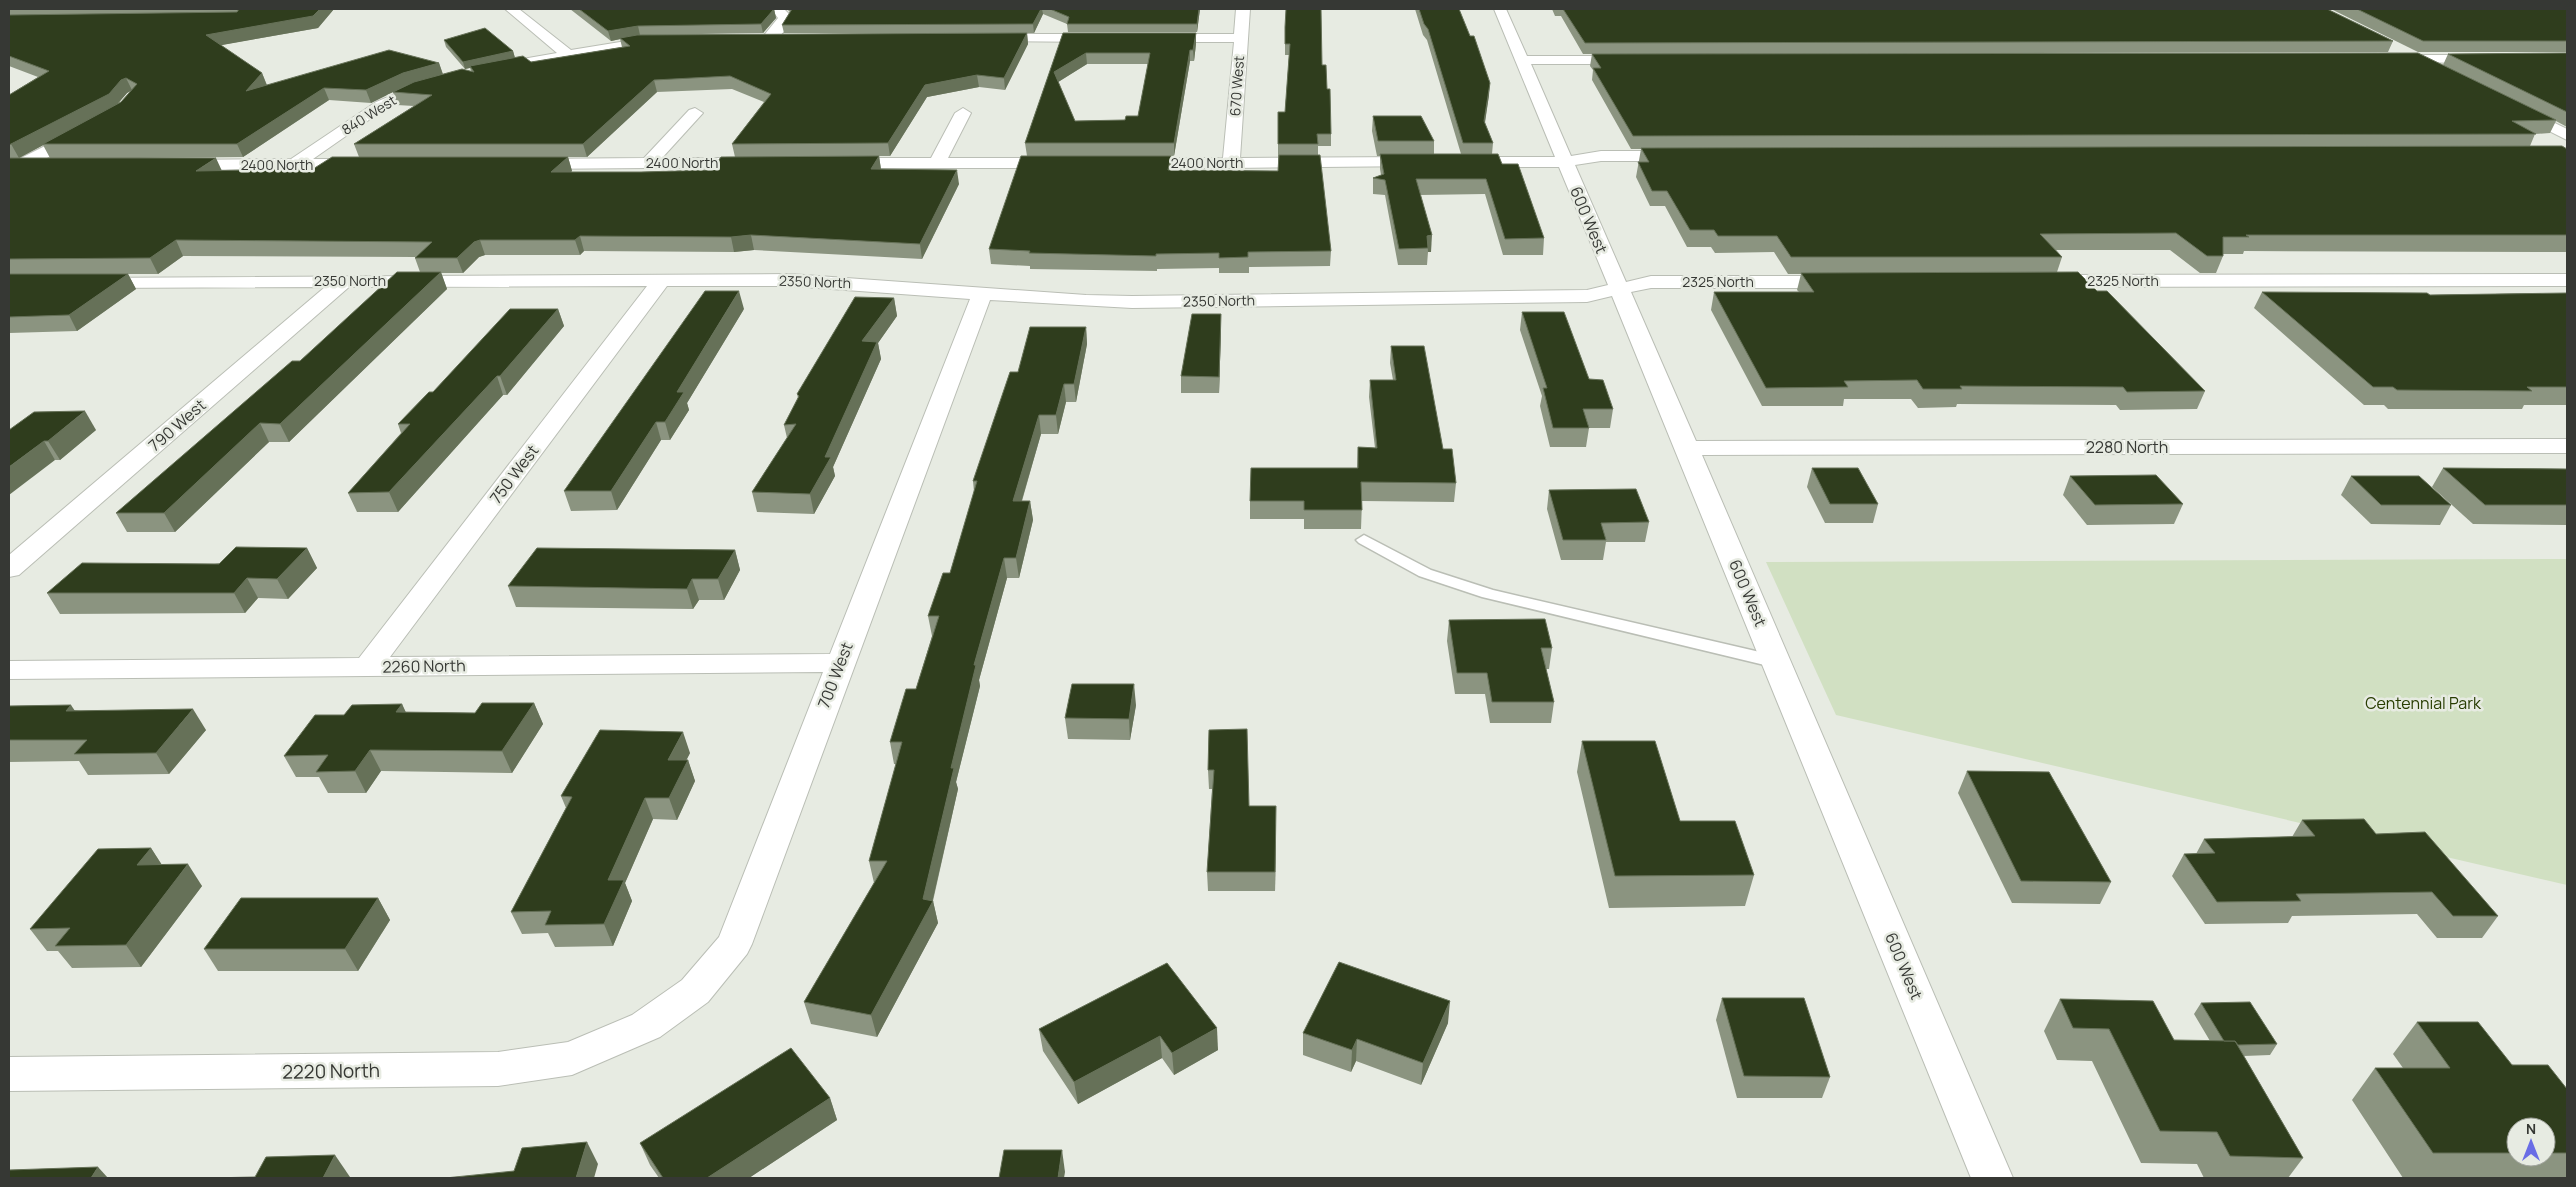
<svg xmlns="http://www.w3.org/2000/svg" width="2576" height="1187" viewBox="0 0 2576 1187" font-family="Manrope,sans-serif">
  <rect width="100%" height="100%" fill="#e7ebe2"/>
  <path fill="#d1e0c2" d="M2567 559V885L1836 715 1766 562Z"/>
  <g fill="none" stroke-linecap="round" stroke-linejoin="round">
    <defs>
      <path id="lane" d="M1364 535 1431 570 1493 590 1777 656 1783 658 1786 662 1783 666 1777 668 1482 597 1419 576 1359 543 1356 540Z"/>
      <g id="street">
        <path d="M505 9H519L571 50 657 36 664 40 657 44 493 72 488 71 486 68 488 65 557 53Z"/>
        <path d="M771 9H784L792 17C789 27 778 41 768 43L761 39 778 18Z"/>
        <path d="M1236 9H1250L1240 158 1416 157 1424 162 1422 166 1231 168 1128 167 1126 163 1134 158H1223L1234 42H1158L1151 38 1158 34H1234Z"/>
        <path d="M1494 9H1506L1527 56H1629L1636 60 1629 64H1531L1571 156 1601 151H1676L1684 156 1676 161H1601L1575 165 1626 282 1651 276H1836L1843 278 1846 282 1843 286 1836 288H1651L1631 292 1696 441 2567 439V453L1702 455 2013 1178H1971L1612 296 1587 302 1132 308 990 300 752 944 747 954 708 1002 660 1037 572 1075 498 1086 9 1091V1057L498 1052 568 1042 632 1015 682 980 719 937 823 672 9 679V661L359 658 647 286 349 287 19 575 9 577V555L325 287 93 288 86 286 83 282 86 278 790 274 1086 295 1132 296 1587 290 1608 285 1559 167H1464L1456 162 1464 157H1555ZM667 286H790L970 299 830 654 390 657Z"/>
        <path d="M990 34H1097L1104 38 1097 42 985 41 983 38Z"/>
        <path d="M2392 55H2484L2491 59 2484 63 2387 62 2385 59 2387 56Z"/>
        <path d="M429 80 436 84 434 87 386 108 313 159H359L365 160 367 164 365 168 182 170 174 165 182 160 291 159 376 102Z"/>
        <path d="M2520 106 2567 129V140L2515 114 2512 111Z"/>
        <path d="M695 108 703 113 662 158H754L762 163 760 167 532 169 524 164 532 159 644 158 689 110Z"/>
        <path d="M963 108 971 113 948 158H1056L1064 163 1056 168H842L834 163 842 158H931L955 113Z"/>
        <path d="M79 129 85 131 87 134 85 137 27 169 21 170 13 165 15 161Z"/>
        <path d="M2567 274V286L2051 287 2044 285 2041 281 2044 277 2051 275Z"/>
      </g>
    </defs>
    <use href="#lane" stroke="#babeb5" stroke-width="3"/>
    <use href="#street" stroke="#babeb5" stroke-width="2"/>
    <use href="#lane" fill="#fff" fill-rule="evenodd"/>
    <use href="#street" fill="#fff" fill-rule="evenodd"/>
  </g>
  <g fill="#8b9480" fill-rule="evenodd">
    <path d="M9 9H334L318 28 221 45 262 73 267 85 439 63 443 74 471 71 470 68 465 69 446 47 444 40 513 51 515 58 531 62 622 47 620 39 611 41 570 9H774L776 18 763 33 640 35 1027 33 1028 44 1005 90 979 87 927 97 890 156H868H879L881 169 959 184 922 259 754 250 734 252 584 251 580 255H485L479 257 463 273H441L447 289 289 442H269L175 532H127L116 513 300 361 420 272 415 258 416 257 183 256 158 274H101H128L136 289 77 331 9 333V95L38 77 9 66ZM732 89 764 102 732 144 735 157 711 170 641 172H571L572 171 568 157H587L657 92ZM131 91 121 102 116 105 127 93ZM393 92 397 105 414 106 354 144 359 157 313 169 222 170 139 158 243 157 329 100 371 103ZM43 145 50 158H19Z"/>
    <path d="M787 9H1200L1197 32H1068L1067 24 1043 14 1034 33H784L782 25 790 12Z"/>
    <path d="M1415 9H1459L1489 95 1485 123 1493 143 1492 154 1502 164 1544 238 1543 255H1503L1485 194 1420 195 1431 252H1428L1427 265H1398L1385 195 1373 194V178L1381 175 1380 169V156H1377L1372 131 1373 116 1434 141V154H1461L1427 40 1423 35Z"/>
    <path d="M1552 9H2327L2393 41 2388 52 1701 54 2443 65 2448 54 2567 53V127L2556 121 2550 133 2535 134 2530 146 2567 149V252L2244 251 2243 254H2223V256L2216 273H2200L2170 250H2056L2062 257 2057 272 2097 291 2205 391 2197 409 2120 410 2116 405 1957 404 1956 407 1918 408 1911 399H1844L1843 406H1762L1711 310 1714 292H1799L1797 290 1801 274H1788L1774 252 1715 253 1711 247H1687L1665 206H1650L1636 177 1641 149H1631L1592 80 1593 70 1590 66 1592 54H1583L1561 16H1555Z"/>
    <path d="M2331 9H2567V52H2418Z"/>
    <path d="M1285 27 1322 65 1327 89 1331 134V146H1318V155L1331 251 1330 266 1249 267V273H1219V268L1157 269V271L1030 269V266L991 264 989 249 1027 156 1025 143 1063 33H1196V44L1194 61H1190L1174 156H1171V170L1278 171V112H1285L1289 55H1285ZM1087 64H1148L1138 116 1125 120 1075 121 1058 82Z"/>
    <path d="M2262 292 2430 295 2567 293V405H2524L2522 409H2388L2384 405H2364L2254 308Z"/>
    <path d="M894 298 897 316 878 343 881 359 833 467 835 476 814 514 757 512 752 492 787 438 784 425 798 398 797 394Z"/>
    <path d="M558 309 564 326 507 395H503L398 512H357L348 493 401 433 398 424 433 392Z"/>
    <path d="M744 309 687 403 689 410 670 440H661L617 510 571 511 564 491Z"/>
    <path d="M1522 312 1613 409 1610 428H1589L1586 447H1550L1540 406 1542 396 1520 330Z"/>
    <path d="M1086 327 1087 344 1076 402H1066L1058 434H1041L1022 501H1030L1033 520 1019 578H1007L979 680 980 686 956 782 958 789 933 901 938 923 877 1037 811 1024 804 1002 874 883 869 861 896 764H894L890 742 916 689 932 636 928 616 950 573 974 492 973 481 1018 372Z"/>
    <path d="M1221 330 1219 393H1181V376Z"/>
    <path d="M1391 346 1443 449 1456 483 1454 502 1362 501 1361 529H1304V519H1250V501L1357 468 1358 447 1375 448 1369 397 1370 380H1393L1390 363Z"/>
    <path d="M9 430H96L60 460H55Z"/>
    <path d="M1812 468 1878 504 1873 523H1825L1807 487Z"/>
    <path d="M2443 468 2567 469V525L2473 524 2432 487Z"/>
    <path d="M2070 476 2183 504 2174 524 2087 525 2063 495Z"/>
    <path d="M2351 476 2451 505 2440 525 2371 524 2341 495Z"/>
    <path d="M1549 490 1649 522 1645 542H1606L1603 560H1561L1547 509Z"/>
    <path d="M307 548 317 568 288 599 258 598 245 613 60 614 47 593Z"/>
    <path d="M735 550 740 570 724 600H699L693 609 516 607 508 586Z"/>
    <path d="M1449 620 1552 648 1549 669H1546L1554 702 1551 723H1490L1485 694H1455L1447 641Z"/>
    <path d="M534 703 543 724 512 773 381 771 366 793H328L319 777H296L284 756 344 715 402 704 405 712 475 713Z"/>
    <path d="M1136 705 1130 740 1068 739 1065 718Z"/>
    <path d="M9 706 74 710 206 730 169 774 88 775 79 761 9 762Z"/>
    <path d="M1209 730 1249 806 1276 825 1275 891H1208L1207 872 1212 789H1209L1208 770Z"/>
    <path d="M1582 741 1680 821 1754 875 1745 906 1609 908 1577 772Z"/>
    <path d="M690 753 686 760H688L695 781 677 820 653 819 625 883 632 901 613 946 555 947 548 933 522 934 511 912 566 808 561 796Z"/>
    <path d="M1967 771 2111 882 2100 904 2012 903 1958 793Z"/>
    <path d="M2302 820 2376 834 2498 916 2482 938H2437L2417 914 2292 916 2288 923 2205 924 2172 876 2184 854H2196L2204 839 2292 837Z"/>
    <path d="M151 848 162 865 202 886 141 967 72 968 58 951H47L30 929Z"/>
    <path d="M378 898 390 920 358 971H218L204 949Z"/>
    <path d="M1167 963 1218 1050 1174 1075 1162 1058 1078 1104 1043 1051 1039 1029Z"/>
    <path d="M1722 998 1830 1077 1822 1098H1737L1716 1020Z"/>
    <path d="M2060 999 2174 1040 2210 1041 2194 1014 2201 1003 2277 1044 2270 1055 2244 1056 2303 1158 2288 1178H2204L2197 1164 2141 1163 2092 1061 2057 1060 2044 1031Z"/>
    <path d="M2417 1022 2567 1089V1178H2403L2352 1100 2375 1068H2403L2393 1054ZM2516 1127H2546V1157H2516Z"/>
    <path d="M1448 1023 1421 1085 1356 1061 1351 1072 1303 1055V1033Z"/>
    <path d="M830 1098 837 1120 749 1178H659L650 1165 640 1143Z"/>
  </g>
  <g fill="#667158">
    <path d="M320 9H334L318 28 211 47 206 35Z"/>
    <path d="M774 9 776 18 763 33 761 24Z"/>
    <path d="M1041 9H1042L1043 14 1034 33 1033 24Z"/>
    <path d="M1199 9H1200L1197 32V24Z"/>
    <path d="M638 26 640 35 611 41 608 31Z"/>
    <path d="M1027 33 1028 44 1005 90 1004 78Z"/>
    <path d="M1196 33V44L1194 61 1193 50Z"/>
    <path d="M1190 50V61L1174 156V143Z"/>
    <path d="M513 51 515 58 465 69 463 62Z"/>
    <path d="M1086 53 1087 64 1055 84 1054 72Z"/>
    <path d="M439 63 443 75 407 85 371 103 366 90 403 73Z"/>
    <path d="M262 73 267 86 246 91Z"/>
    <path d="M977 75 979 87 927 97 890 156 888 143 925 85Z"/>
    <path d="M126 78 132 90 127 93 115 107 19 158 11 144 121 80Z"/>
    <path d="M654 80 657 92 587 157 583 144Z"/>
    <path d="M1490 83 1489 95 1483 134 1484 121Z"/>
    <path d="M324 88 329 100 243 157 237 144Z"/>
    <path d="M879 156 881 170 871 169Z"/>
    <path d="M1171 156 1172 170 1169 185 1168 170Z"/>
    <path d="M568 157 572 171 556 186 551 172Z"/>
    <path d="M216 158 222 171H196Z"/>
    <path d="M957 170 959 184 922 259 920 244Z"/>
    <path d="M751 235 754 250 734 252 731 237Z"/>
    <path d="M1432 235 1431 252H1428L1427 236Z"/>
    <path d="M580 236 584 251 580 255 575 240Z"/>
    <path d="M176 240 183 256 158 274 150 258Z"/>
    <path d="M480 240 485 255 479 257 463 273 457 258 474 242Z"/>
    <path d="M441 272 447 289 289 442 280 424Z"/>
    <path d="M128 274 136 289 77 331 69 315Z"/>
    <path d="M739 291 744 309 687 403 689 410 670 440 665 422 677 392Z"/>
    <path d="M894 298 897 316 878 343 881 359 833 467 835 476 814 514 810 494 825 457 862 341Z"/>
    <path d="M558 309 564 326 507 395 500 376Z"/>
    <path d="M1221 314V330L1219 393V377Z"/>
    <path d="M1086 327 1087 344 1076 402 1074 384Z"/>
    <path d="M497 376 503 395 398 512 389 492Z"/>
    <path d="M1064 384 1066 402 1058 434 1056 415Z"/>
    <path d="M85 411 96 430 60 460 48 441Z"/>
    <path d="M1039 415 1041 434 1016 520 1013 501Z"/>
    <path d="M656 422 661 440 617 510 611 491Z"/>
    <path d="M260 423 269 442 175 532 164 513Z"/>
    <path d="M44 441 55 460 9 495V467Z"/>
    <path d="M1030 501 1033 520 1019 578 1016 558Z"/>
    <path d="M307 548 317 568 288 599 277 579Z"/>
    <path d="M735 550 740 570 724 600 718 579Z"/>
    <path d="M1004 558 1007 578 979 680 980 686 956 782 958 789 932 903 933 901 938 923 877 1037 871 1015 951 768 974 665Z"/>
    <path d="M247 578 258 598 245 613 234 593Z"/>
    <path d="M692 579 699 600 693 609 687 589Z"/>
    <path d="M1134 684 1136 705 1130 740 1129 719Z"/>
    <path d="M534 703 543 724 512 773 502 751Z"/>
    <path d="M402 704 412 725 396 712Z"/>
    <path d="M71 705 85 726 66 711Z"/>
    <path d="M193 709 206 730 169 774 156 753Z"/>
    <path d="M683 732 690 753 676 781 668 760Z"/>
    <path d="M370 750 381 771 366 793 355 771Z"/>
    <path d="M688 760 695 781 677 820 669 798Z"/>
    <path d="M645 798 653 819 625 883 632 901 613 946 604 924 608 880Z"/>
    <path d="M1276 806V825L1275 891V872Z"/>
    <path d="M151 848 165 870 137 865Z"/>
    <path d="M188 864 202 886 141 967 126 945Z"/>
    <path d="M378 898 390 920 358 971 345 949Z"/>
    <path d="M1450 1001 1448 1023 1421 1085 1423 1063Z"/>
    <path d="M1217 1028 1218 1050 1174 1075 1172 1053Z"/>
    <path d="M1160 1036 1162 1058 1078 1104 1074 1082Z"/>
    <path d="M1357 1039 1356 1061 1351 1072 1352 1050Z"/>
    <path d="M830 1098 837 1120 749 1178H707Z"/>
    <path d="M587 1142 598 1164 594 1178H576Z"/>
    <path d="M1062 1150 1065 1172 1064 1178H1058Z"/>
    <path d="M335 1155 350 1177V1178H323Z"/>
    <path d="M98 1167 108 1178H91Z"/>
  </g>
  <g fill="#2f3d1d" stroke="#667158" fill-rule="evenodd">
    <path d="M239 9H320L313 16 206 35 262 73 246 91 389 50 439 63 403 73 366 90 324 88 237 144H43L121 102 137 84 126 78 121 80 109 94 11 144 9 145V95L49 71 9 56V15L237 12Z"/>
    <path d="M579 9H774L761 24 638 26 608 31Z"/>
    <path d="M792 9H1041L1033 24 782 25Z"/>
    <path d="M1050 9H1199L1197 24H1067L1069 17Z"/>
    <path d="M1286 9H1321L1322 65H1326L1327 89H1330L1331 134H1317L1318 144H1278V112H1285L1290 44H1285V27Z"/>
    <path d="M1419 9H1459L1470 36H1474L1490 83 1484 121 1493 143H1463L1428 29 1424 24Z"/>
    <path d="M1563 9H2327L2393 41 1585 43Z"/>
    <path d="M2357 9H2567V41H2423Z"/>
    <path d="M485 28 513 51 463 62 444 40Z"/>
    <path d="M1027 33 1004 78 977 75 925 85 888 143 732 144 771 94 730 76 654 80 583 144H354L432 95 393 92 414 82 462 69 474 72 470 66 523 56 531 62 630 46 620 38 637 35Z"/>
    <path d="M1063 33H1196L1193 50H1190L1174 143H1025ZM1086 53H1150L1138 116H1126L1125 120 1075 121 1054 72Z"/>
    <path d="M2418 53 2556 120 2512 121 2536 134 1633 136 1593 68H1601L1592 54Z"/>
    <path d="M2567 53V112L2448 54Z"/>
    <path d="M1373 116H1421L1434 141H1378Z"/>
    <path d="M2562 146 2567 149V235H2246L2249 237H2223V256H2207L2176 233 2040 234 2062 257H1791L1777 236H1718L1714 230H1690L1667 191H1652L1638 162H1649L1641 148Z"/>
    <path d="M1380 154H1498L1502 164H1518L1544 238 1505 239 1486 179H1416L1432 235 1427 236 1428 248 1399 249 1385 180 1373 178 1384 174Z"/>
    <path d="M1279 155H1320L1331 251 1248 252V257L1219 258V253L1156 254V256L1029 253 1030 251 989 249 1021 156H1171L1168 170 1278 171Z"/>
    <path d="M879 156 871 169 957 170 920 244 751 235 731 237 580 236 575 240H480L474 242 457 258H415L432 242 176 240 150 258 9 259V158H216L196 171 313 169 332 157H568L551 172H641L711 170 721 157Z"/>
    <path d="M397 272H441L280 424 260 423 164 513H116L292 361H300Z"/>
    <path d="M2078 272 2097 291H2107L2205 391 2127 392 2123 387 1960 386 1962 389H1923L1917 380 1844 381 1848 387 1766 388 1714 292H1814L1801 273Z"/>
    <path d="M9 274H128L69 315 9 317Z"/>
    <path d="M705 291H739L677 392H684L665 422H656L611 491H564Z"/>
    <path d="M2262 292 2427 293 2430 295 2567 293V387H2527L2532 391 2397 390 2393 387H2373Z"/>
    <path d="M855 297 894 298 862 341 877 342 825 457H831L810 494 752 492 796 424 784 425 799 396 797 394Z"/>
    <path d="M510 309H558L500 376H497L389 492 348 493 410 424H398L429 392H433Z"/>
    <path d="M1522 312H1564L1589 379 1603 380 1613 409H1583L1589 428H1553L1543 388H1547Z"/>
    <path d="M1192 314H1221L1219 377 1181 376Z"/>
    <path d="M1030 327H1086L1074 384H1064L1056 415H1039L1013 501H1030L1016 558H1004L974 665H976L951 768H954L923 899 933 901 871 1015 804 1002 887 861H869L902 742H890L906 689H916L939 616H928L943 573H950L977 481H973L1010 372H1018Z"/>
    <path d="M1391 346H1424L1443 449H1452L1456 483 1361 482 1362 510H1304V501H1250L1251 468H1358V447L1377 448 1370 380H1396Z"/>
    <path d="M85 411 48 441H44L9 467V430L34 412Z"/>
    <path d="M1812 468H1858L1878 504H1830Z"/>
    <path d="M2443 468 2567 469V505H2485Z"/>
    <path d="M2156 475 2183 504 2095 505 2070 476Z"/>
    <path d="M2351 476H2419L2451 505H2381Z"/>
    <path d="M1636 489 1649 522 1601 523 1606 540H1563L1549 490Z"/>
    <path d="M236 547 307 548 277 579 247 578 234 593H47L82 563 219 564Z"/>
    <path d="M537 548 735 550 718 579H692L687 589 508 586Z"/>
    <path d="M1545 619 1552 648H1541L1554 702H1492L1487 673H1457L1449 620Z"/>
    <path d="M1072 684H1134L1129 719 1065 718Z"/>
    <path d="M482 703H534L502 751 370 750 355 771 316 772 328 755 284 756 315 715H344L352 705 402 704 396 712 475 713Z"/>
    <path d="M71 705 66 711 193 709 156 753 74 754 87 740H9V706Z"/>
    <path d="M1247 729 1249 806H1276L1275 872H1207L1214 770H1208L1209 730Z"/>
    <path d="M600 730 683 732 668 760H688L669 798H645L608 880H624L604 924 545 925 551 911 511 912 572 797 561 796Z"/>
    <path d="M1582 741H1655L1680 821H1735L1754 875 1615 876Z"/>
    <path d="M1967 771 2049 772 2111 882 2021 881Z"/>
    <path d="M2364 819 2376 834 2425 832 2498 916H2453L2432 892 2296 894 2301 901 2217 902 2184 854 2215 853 2204 839 2315 836 2302 820Z"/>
    <path d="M151 848 137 865 188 864 126 945 55 946 70 928 30 929 98 849Z"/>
    <path d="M241 898H378L345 949H204Z"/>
    <path d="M1339 962 1450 1001 1423 1063 1357 1039 1352 1050 1303 1033Z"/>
    <path d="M1167 963 1217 1028 1172 1053 1160 1036 1074 1082 1039 1029Z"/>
    <path d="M1722 998H1804L1830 1077 1744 1076Z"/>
    <path d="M2060 999 2153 1001 2174 1040 2235 1041 2303 1158 2230 1156 2217 1132 2160 1131 2109 1029 2073 1028Z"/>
    <path d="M2250 1002 2277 1044 2238 1045 2235 1041H2224L2201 1003Z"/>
    <path d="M2417 1022H2478L2512 1065H2548L2567 1089V1153H2546V1127H2516V1153H2433L2375 1068H2450Z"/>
    <path d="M791 1048 830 1098 707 1178H663L640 1143Z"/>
    <path d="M587 1142 576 1178H445L514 1171 522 1148Z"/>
    <path d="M1004 1150H1062L1058 1178H999Z"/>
    <path d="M335 1155 323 1178H207L255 1177 266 1157Z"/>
    <path d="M98 1167 91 1178H9V1170Z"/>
  </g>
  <g text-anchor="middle" stroke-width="5" stroke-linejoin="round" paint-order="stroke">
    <g font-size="14" fill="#363834" stroke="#e7ebe2">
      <text transform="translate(1237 86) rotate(-86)" y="5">670 West</text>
      <text transform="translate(369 115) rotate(-32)" y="5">840 West</text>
      <text x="682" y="168">2400 North</text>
      <text x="1207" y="168">2400 North</text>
      <text x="277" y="170">2400 North</text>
      <text x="350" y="286">2350 North</text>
      <text x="2123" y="286">2325 North</text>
      <text transform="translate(815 282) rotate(2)" y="5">2350 North</text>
      <text x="1718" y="287">2325 North</text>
      <text transform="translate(1219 301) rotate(-1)" y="5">2350 North</text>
    </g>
    <g font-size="16" fill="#363834" stroke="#e7ebe2">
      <text transform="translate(1589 220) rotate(67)" y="6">600 West</text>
      <text transform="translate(177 425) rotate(-41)" y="6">790 West</text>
      <text x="2127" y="453">2280 North</text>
      <text transform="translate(514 474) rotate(-53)" y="6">750 West</text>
      <text transform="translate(1748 593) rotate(67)" y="6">600 West</text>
      <text transform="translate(424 666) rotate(-1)" y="6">2260 North</text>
      <text transform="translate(835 675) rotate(-69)" y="6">700 West</text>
      <text transform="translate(1904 966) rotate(67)" y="6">600 West</text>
    </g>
    <g font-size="16" fill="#283d02" stroke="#e7ebe2">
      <text x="2423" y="709">Centennial Park</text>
    </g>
    <g font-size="19" fill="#363834" stroke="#e7ebe2">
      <text transform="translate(331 1071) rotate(-1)" y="7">2220 North</text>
    </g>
  </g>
  <rect width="2576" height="1187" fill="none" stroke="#363834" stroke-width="20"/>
  <g transform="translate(2531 1142)"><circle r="24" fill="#e7ebe2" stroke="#a0a39c"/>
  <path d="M0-4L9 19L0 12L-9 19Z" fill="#696ce5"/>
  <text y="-8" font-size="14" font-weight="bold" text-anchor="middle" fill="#363834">N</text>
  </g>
</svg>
